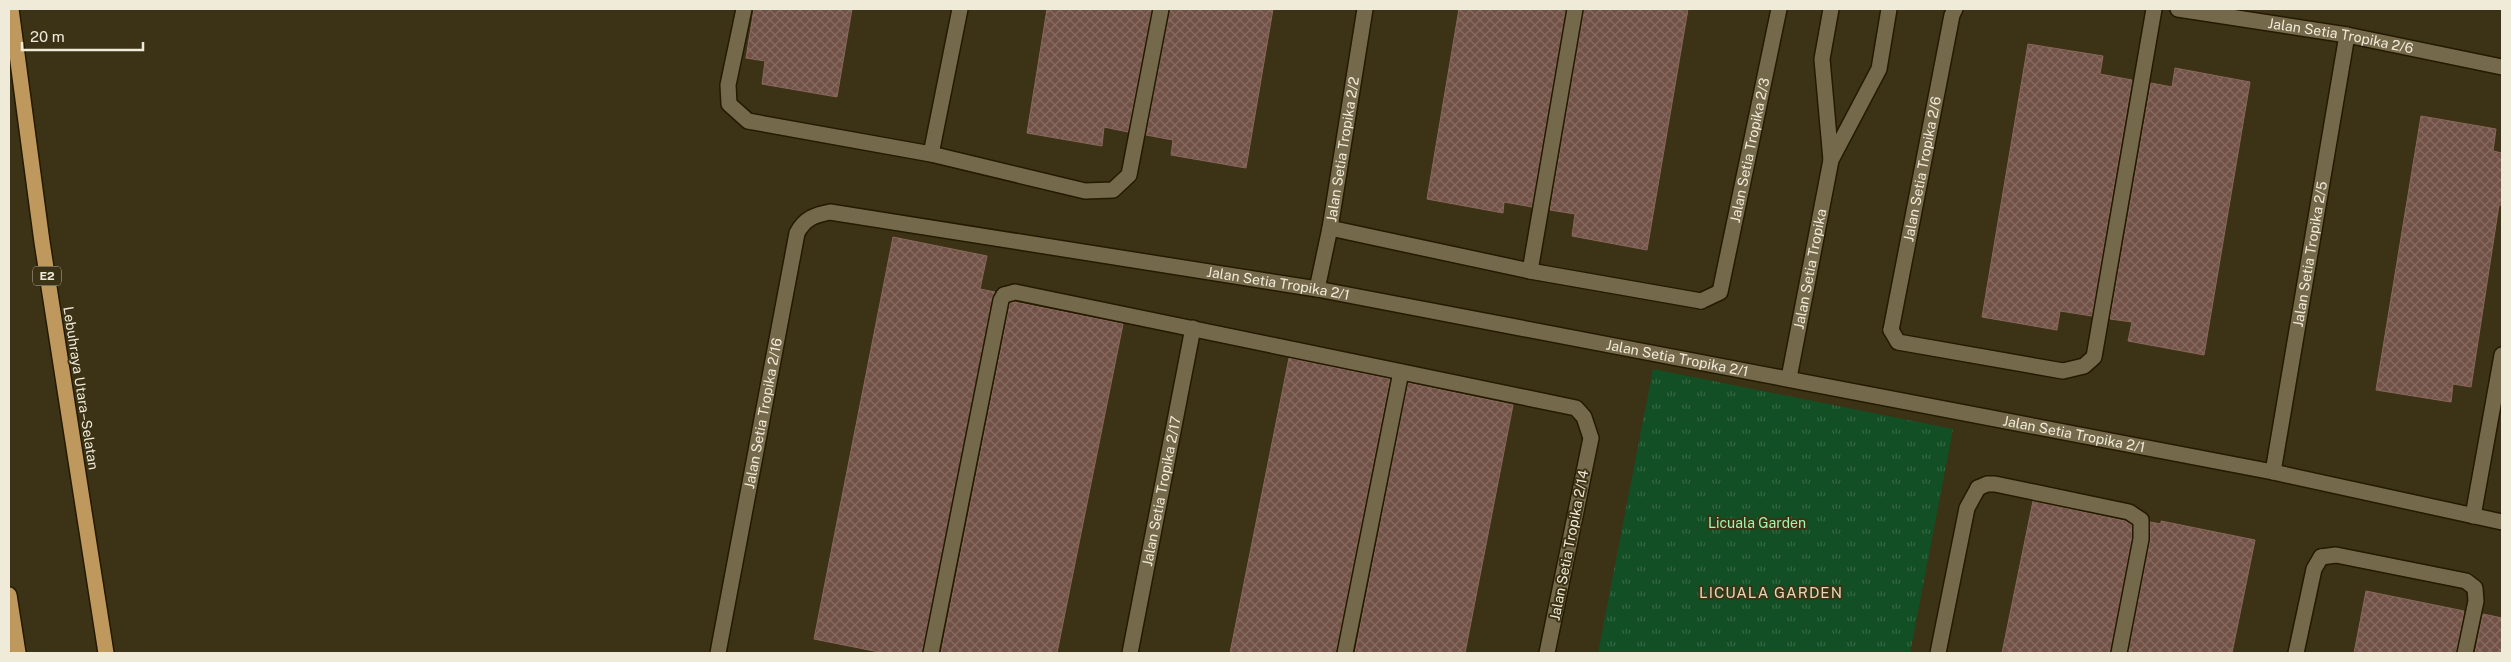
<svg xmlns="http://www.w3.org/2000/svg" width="2511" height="662" viewBox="0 0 2511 662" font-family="'Public Sans',sans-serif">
  <defs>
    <pattern id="park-tufts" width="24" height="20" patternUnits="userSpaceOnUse" patternTransform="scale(1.25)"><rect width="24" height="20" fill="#124f25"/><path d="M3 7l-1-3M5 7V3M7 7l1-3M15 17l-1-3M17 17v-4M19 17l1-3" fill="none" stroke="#356844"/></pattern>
    <pattern id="building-cross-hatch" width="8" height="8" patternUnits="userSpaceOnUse" patternTransform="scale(1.25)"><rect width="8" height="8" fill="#725247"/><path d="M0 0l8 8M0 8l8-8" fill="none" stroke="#866b61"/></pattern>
  </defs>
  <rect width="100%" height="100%" fill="#3c3316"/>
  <path fill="url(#park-tufts)" d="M1653 369 1953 429 1910 653H1598Z"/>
  <g fill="url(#building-cross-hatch)" stroke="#88675b">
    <path d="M754 9H852L837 97 762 84 765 61 746 58Z"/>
    <path d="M1047 9H1152L1128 132 1104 127 1102 146 1027 133Z"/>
    <path d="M1170 9H1273L1246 168 1171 155 1173 140 1146 135Z"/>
    <path d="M1459 9H1566L1532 207 1504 202 1503 213 1427 199Z"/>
    <path d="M1584 9H1688L1647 250 1572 236 1575 214 1550 210Z"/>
    <path d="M2028 44 2103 56 2100 74 2132 80 2092 316 2060 311 2057 330 1982 317Z"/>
    <path d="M2175 68 2250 82 2204 355 2128 341 2132 322 2110 319 2151 83 2172 87Z"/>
    <path d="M2421 116 2496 129 2493 151 2502 153V205H2499L2471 387 2453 384 2451 402 2376 390Z"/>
    <path d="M893 237 987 256 980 289 995 292 922 653H884L814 639Z"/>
    <path d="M1015 302 1123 324 1057 653H941L1010 303Z"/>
    <path d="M1289 358 1390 379 1336 653H1230Z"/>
    <path d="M1408 383 1513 405 1465 653H1355Z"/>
    <path d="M2033 501 2125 521 2132 525V538L2110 653H2002Z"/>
    <path d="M2161 521 2255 540 2232 653H2128L2150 541V522L2161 524Z"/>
    <path d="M2366 591 2464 611 2456 653H2354Z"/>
    <path d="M2483 614 2502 618V653H2475Z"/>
  </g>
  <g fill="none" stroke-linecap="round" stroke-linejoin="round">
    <defs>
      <g id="service">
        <path d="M744 9 728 85 729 104 748 121 931 154 1085 191 1113 190 1129 175 1161 9"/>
        <path d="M1330 228 1530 271 1701 301"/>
        <path d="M1530 271 1575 9"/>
        <path d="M1891 330 1898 342 2063 371 2084 366 2094 357 2154 9"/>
        <path d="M1978 488 1987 484H1995L2129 512 2141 520V539L2119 653"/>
        <path d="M2473 516 2502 355"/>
        <path d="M2321 557 2336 555 2466 581 2475 588 2476 601 2465 653"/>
        <path d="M931 653 1001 300 1004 295"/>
        <path d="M1345 653 1401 372"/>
      </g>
      <g id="minor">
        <path d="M1831 9 1822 59 1831 160"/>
        <path id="s1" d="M2178 9 2347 35 2502 67"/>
        <path d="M931 154 960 9"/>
        <path id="s2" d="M1317 289 1330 228 1365 9"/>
        <path d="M1004 295 1015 292 1576 408 1584 417 1591 438 1547 653"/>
        <path id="s3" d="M1701 301 1720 292 1779 9"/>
        <path id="s4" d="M1891 330 1952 15 1955 9"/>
        <path id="s5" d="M1789 378 1831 160 1879 69 1889 9"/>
        <path id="s6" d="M2273 472 2347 35"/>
        <path id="s7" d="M718 653 797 233C805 218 815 215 830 212L1317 289 2273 472 2502 522"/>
        <path id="s8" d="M1130 653 1193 328"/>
        <path d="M1938 653 1967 508 1978 488"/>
        <path d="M2296 653 2314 569 2321 557"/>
      </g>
      <g id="motorway">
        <path d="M11 9 42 242 106 653"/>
        <path d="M9 595 18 653"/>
      </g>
    </defs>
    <use href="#service" stroke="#231a00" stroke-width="18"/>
    <use href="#minor" stroke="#231a00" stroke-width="18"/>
    <use href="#motorway" stroke="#231a00" stroke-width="18"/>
    <use href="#service" stroke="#74694b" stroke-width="15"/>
    <use href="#minor" stroke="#74694b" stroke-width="15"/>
    <use href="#motorway" stroke="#bf985d" stroke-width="15"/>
  </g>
  <g text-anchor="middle" stroke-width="4" stroke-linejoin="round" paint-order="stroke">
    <rect fill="#3c3316" stroke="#bab39e" stroke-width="1" x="33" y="266.5" width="28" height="19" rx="4"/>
    <g font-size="12" font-weight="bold" fill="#f0ead9">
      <text x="47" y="280">E2</text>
    </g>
    <g font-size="14" fill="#f0ead9" stroke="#3c3316">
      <text dy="5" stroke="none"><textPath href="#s1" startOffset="165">Jalan Setia Tropika 2/6</textPath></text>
      <text dy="5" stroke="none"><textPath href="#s2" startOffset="142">Jalan Setia Tropika 2/2</textPath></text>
      <text dy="5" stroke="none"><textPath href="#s3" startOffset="166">Jalan Setia Tropika 2/3</textPath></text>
      <text dy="5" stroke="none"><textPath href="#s4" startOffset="164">Jalan Setia Tropika 2/6</textPath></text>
      <text dy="5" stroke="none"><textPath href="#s6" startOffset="221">Jalan Setia Tropika 2/5</textPath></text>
      <text dy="5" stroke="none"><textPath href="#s5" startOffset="111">Jalan Setia Tropika</textPath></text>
      <text dy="5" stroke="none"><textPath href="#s7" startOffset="922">Jalan Setia Tropika 2/1</textPath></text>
      <text dy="5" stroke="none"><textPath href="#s7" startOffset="1328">Jalan Setia Tropika 2/1</textPath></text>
      <text transform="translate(81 388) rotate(81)" y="5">Lebuhraya Utara–Selatan</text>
      <text dy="5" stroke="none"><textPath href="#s7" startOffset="244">Jalan Setia Tropika 2/16</textPath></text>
      <text dy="5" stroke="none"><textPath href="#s7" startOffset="1732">Jalan Setia Tropika 2/1</textPath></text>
      <text dy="5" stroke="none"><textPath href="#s8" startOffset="165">Jalan Setia Tropika 2/17</textPath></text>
      <text transform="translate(1569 545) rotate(-79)" y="5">Jalan Setia Tropika 2/14</text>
    </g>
    <g font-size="14" fill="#9ff6b1" stroke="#3c3316">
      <text x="1757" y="528">Licuala Garden</text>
    </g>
    <g font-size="15" letter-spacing="1" fill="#e3d7b6" stroke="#3c3316">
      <text x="1771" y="598">LICUALA GARDEN</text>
    </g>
  </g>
  <rect width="2511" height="662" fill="none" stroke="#f0ead9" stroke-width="20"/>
  <path d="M22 42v8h121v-8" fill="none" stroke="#f0ead9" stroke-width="2.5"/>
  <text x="30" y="42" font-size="15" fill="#f0ead9" stroke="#3c3316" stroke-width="4" paint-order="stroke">20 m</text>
</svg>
